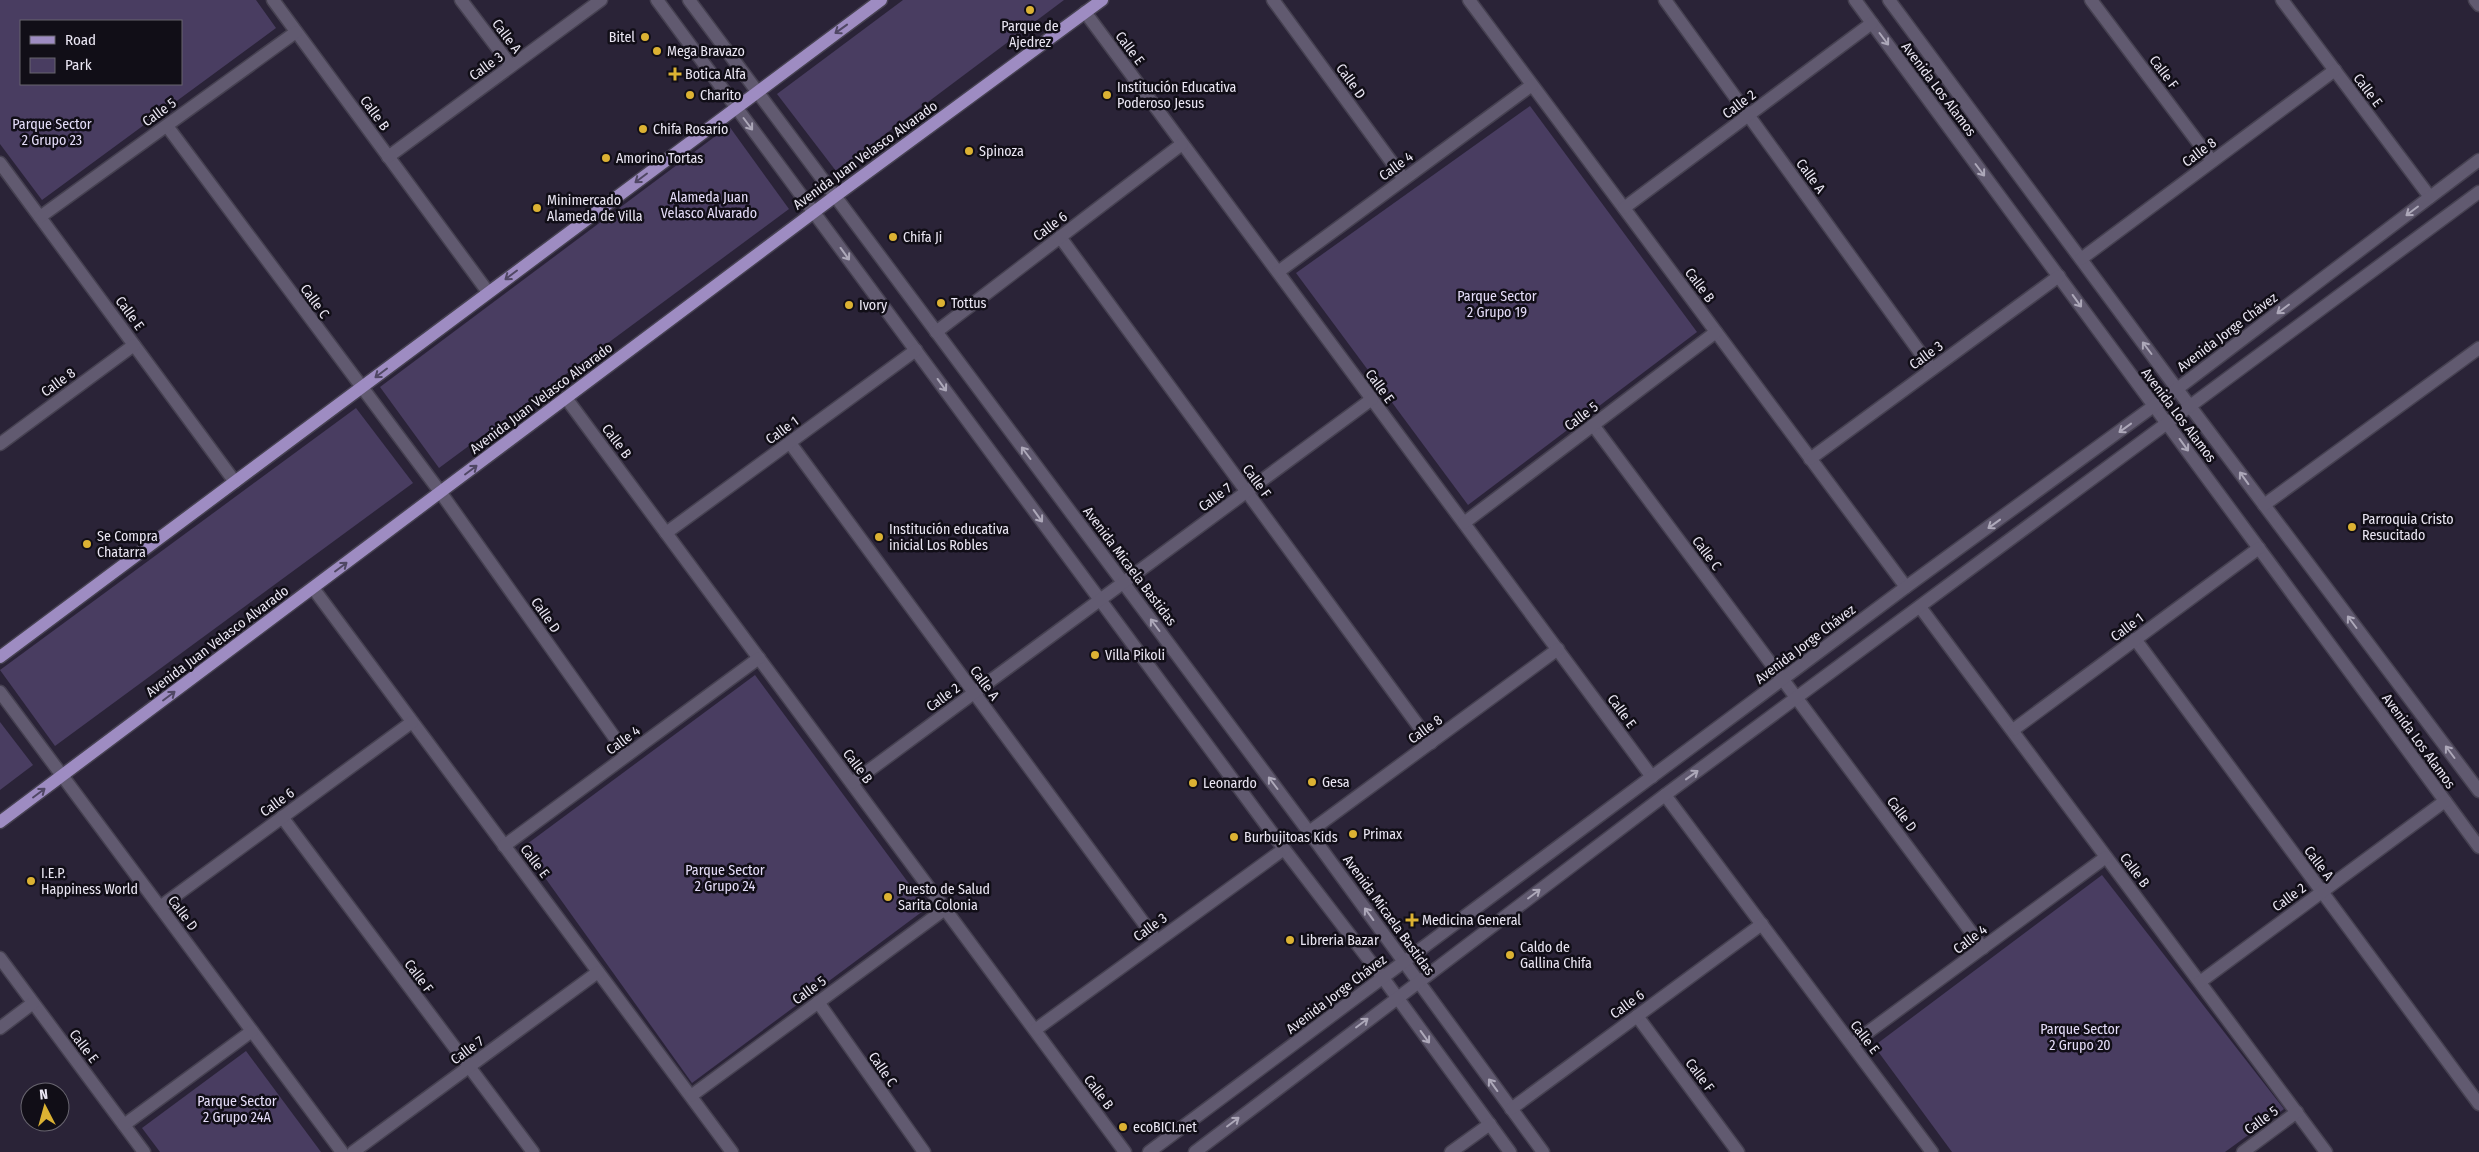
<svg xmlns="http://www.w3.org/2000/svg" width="2479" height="1152" viewBox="0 0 2479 1152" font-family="'Fira Sans Condensed',sans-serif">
  <rect width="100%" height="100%" fill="#2a2337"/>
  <g fill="#493d61" fill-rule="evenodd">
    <path d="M0 0H256L276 28 42 200 0 144ZM181 21V84H21V21Z"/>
    <path d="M903 0H1064L836 171 777 94Z"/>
    <path d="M1530 106 1697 332 1468 505 1296 273Z"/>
    <path d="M729 126 789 209 439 468 380 387Z"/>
    <path d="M356 408 413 483 55 746 0 670Z"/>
    <path d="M755 675 927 908 692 1083 523 847Z"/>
    <path d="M0 722 33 765 0 790Z"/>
    <path d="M2102 875 2284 1109 2225 1152H1952L1874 1046Z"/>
    <path d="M246 1051 321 1152H160L142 1128Z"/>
  </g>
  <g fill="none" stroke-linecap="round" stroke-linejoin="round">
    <defs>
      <g id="minor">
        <path d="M273 0 488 292"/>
        <path d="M461 0 511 66"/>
        <path d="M657 0 1284 849 1383 978 1510 1152"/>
        <path d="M689 0 1309 832 1543 1152"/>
        <path d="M1273 0 1404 179"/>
        <path d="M1469 0 1906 587"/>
        <path d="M1665 0 1932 369"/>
        <path d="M1855 0 2479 847"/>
        <path d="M1889 0 2177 389 2479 791"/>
        <path d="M2091 0 2212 161"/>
        <path d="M2282 0 2430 197"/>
        <path d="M2475 0 2479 5"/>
        <path d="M1085 12 1652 777"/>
        <path d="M167 126 441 493 627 755"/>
        <path d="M388 157 601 0"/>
        <path d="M0 163 235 482"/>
        <path d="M1624 208 1872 23"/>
        <path d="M40 217 296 32"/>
        <path d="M1060 237 1431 743"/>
        <path d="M2081 259 2335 70"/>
        <path d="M1278 272 1532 85"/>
        <path d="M936 332 1182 144"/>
        <path d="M566 398 1125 1152"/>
        <path d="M1593 425 1983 948"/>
        <path d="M790 443 1157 941"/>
        <path d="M0 444 134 345"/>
        <path d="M1810 459 2059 276"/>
        <path d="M2264 505 2479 348"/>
        <path d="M1464 523 1716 332"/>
        <path d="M666 533 916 350"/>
        <path d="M313 588 732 1152"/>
        <path d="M1920 607 2326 1152"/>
        <path d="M2135 639 2479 1104"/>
        <path d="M0 692 342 1152"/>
        <path d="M2013 730 2259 548"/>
        <path d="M852 783 1372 399"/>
        <path d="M1665 795 1932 1152"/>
        <path d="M282 817 533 1152"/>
        <path d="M1309 832 1558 649"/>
        <path d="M504 846 759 658"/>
        <path d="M160 907 412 722"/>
        <path d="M0 958 144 1152"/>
        <path d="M2200 982 2445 801"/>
        <path d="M818 1002 924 1152"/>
        <path d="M1637 1016 1738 1152"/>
        <path d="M0 1028 33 1003"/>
        <path d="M1035 1030 1284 849"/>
        <path d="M1852 1044 2106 857"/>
        <path d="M691 1096 945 909"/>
        <path d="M1511 1109 1762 924"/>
        <path d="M124 1125 252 1031"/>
        <path d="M353 1152 598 972"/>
        <path d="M1149 1152 1906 587 2177 389 2479 160"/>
        <path d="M1195 1152 1665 795 2479 192"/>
        <path d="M1451 1152 1490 1124"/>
        <path d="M2243 1152 2297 1112"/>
      </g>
      <g id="major">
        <path d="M0 657 881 0"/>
        <path d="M0 822 834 197 1102 0"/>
      </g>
    </defs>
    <use href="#minor" stroke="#464151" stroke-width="15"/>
    <use href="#major" stroke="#464151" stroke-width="15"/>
    <use href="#minor" stroke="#615a70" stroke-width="12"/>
    <use href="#major" stroke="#9e8cc2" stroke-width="12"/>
  </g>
  <defs><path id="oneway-shaft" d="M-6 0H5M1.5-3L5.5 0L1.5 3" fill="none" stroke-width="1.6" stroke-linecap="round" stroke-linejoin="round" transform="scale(1.25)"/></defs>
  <g stroke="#504764">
    <use href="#oneway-shaft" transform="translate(841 29) rotate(144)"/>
    <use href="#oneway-shaft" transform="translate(641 178) rotate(143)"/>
    <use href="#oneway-shaft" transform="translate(511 275) rotate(143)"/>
    <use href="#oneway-shaft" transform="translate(381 373) rotate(143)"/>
    <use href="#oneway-shaft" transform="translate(471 470) rotate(-37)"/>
    <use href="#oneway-shaft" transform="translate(341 567) rotate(-37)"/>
    <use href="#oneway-shaft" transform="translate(169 696) rotate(-37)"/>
    <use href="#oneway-shaft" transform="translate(39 793) rotate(-37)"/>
  </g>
  <g stroke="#ada8b9">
    <use href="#oneway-shaft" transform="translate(1884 39) rotate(53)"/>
    <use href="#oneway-shaft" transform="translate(748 124) rotate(53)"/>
    <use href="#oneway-shaft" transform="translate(1980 170) rotate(53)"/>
    <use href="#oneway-shaft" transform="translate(2412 211) rotate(143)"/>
    <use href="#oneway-shaft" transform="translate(845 254) rotate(54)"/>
    <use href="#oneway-shaft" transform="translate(2077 301) rotate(54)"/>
    <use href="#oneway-shaft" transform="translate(2283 309) rotate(143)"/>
    <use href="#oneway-shaft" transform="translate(2147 348) rotate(-127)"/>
    <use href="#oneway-shaft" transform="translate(942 385) rotate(54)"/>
    <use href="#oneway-shaft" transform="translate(2125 428) rotate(144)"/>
    <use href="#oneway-shaft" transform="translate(2184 445) rotate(54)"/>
    <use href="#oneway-shaft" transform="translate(1026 453) rotate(-127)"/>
    <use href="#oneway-shaft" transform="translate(2244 478) rotate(-126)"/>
    <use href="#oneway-shaft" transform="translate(1038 516) rotate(54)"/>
    <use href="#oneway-shaft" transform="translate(1994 524) rotate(144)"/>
    <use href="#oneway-shaft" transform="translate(2352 622) rotate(-127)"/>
    <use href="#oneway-shaft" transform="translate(1155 625) rotate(-127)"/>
    <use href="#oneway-shaft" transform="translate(2450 752) rotate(-127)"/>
    <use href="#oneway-shaft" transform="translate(1692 775) rotate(-36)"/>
    <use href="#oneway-shaft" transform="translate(1273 783) rotate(-127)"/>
    <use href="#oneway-shaft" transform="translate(1534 894) rotate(-37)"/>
    <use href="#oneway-shaft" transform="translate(1369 914) rotate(-126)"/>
    <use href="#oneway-shaft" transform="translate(1362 1023) rotate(-37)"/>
    <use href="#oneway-shaft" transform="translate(1425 1037) rotate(54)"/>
    <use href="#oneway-shaft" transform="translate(1493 1085) rotate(-126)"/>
    <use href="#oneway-shaft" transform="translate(1233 1122) rotate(-37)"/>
  </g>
  <g fill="#dcb233" stroke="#110e17" stroke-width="2">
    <circle cx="1030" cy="10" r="5"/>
    <circle cx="645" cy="37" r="5"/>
    <circle cx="657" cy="51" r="5"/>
    <path d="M672.5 66.5h5v5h5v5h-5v5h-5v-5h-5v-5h5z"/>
    <circle cx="690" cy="95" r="5"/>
    <circle cx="1107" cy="95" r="5"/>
    <circle cx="643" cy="129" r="5"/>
    <circle cx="969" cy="151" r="5"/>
    <circle cx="606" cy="158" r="5"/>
    <circle cx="537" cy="208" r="5"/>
    <circle cx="893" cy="237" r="5"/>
    <circle cx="941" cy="303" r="5"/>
    <circle cx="849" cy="305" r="5"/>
    <circle cx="2352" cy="527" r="5"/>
    <circle cx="879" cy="537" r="5"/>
    <circle cx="87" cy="544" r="5"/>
    <circle cx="1095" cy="655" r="5"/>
    <circle cx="1312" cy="782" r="5"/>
    <circle cx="1193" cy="783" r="5"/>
    <circle cx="1353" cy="834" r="5"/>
    <circle cx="1234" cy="837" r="5"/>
    <circle cx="31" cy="881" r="5"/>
    <circle cx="888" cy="897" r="5"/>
    <path d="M1409.5 912.5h5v5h5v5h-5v5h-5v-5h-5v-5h5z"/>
    <circle cx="1290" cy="940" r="5"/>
    <circle cx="1510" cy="955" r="5"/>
    <circle cx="1123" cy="1127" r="5"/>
  </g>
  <g text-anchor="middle" stroke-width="5" stroke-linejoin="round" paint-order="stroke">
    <g font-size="14" fill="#ebe7f4" stroke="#110e17" text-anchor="start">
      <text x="1030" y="31" text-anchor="middle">Parque de<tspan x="1030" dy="16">Ajedrez</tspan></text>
      <text x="635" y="42" text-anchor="end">Bitel</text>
      <text x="667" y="56">Mega Bravazo</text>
      <text x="685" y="79">Botica Alfa</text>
      <text x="1117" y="92">Institución Educativa<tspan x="1117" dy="16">Poderoso Jesus</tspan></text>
      <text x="700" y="100">Charito</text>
      <text x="653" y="134">Chifa Rosario</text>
      <text x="979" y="156">Spinoza</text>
      <text x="616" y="163">Amorino Tortas</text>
      <text x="547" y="205">Minimercado<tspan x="547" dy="16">Alameda de Villa</tspan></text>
      <text x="903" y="242">Chifa Ji</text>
      <text x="951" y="308">Tottus</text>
      <text x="859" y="310">Ivory</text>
      <text x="2362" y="524">Parroquia Cristo<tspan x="2362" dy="16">Resucitado</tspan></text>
      <text x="889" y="534">Institución educativa<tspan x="889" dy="16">inicial Los Robles</tspan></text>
      <text x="97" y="541">Se Compra<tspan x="97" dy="16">Chatarra</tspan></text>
      <text x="1105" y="660">Villa Pikoli</text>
      <text x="1322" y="787">Gesa</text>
      <text x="1203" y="788">Leonardo</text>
      <text x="1363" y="839">Primax</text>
      <text x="1244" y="842">Burbujitoas Kids</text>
      <text x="41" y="878">I.E.P.<tspan x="41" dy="16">Happiness World</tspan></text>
      <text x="898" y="894">Puesto de Salud<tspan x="898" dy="16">Sarita Colonia</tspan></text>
      <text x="1422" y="925">Medicina General</text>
      <text x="1300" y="945">Libreria Bazar</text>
      <text x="1520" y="952">Caldo de<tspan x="1520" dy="16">Gallina Chifa</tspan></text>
      <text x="1133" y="1132">ecoBICI.net</text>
    </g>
    <g font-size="14" fill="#ebe7f4" stroke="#110e17">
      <text transform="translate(507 36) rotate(53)" y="5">Calle A</text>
      <text transform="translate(1130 48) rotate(53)" y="5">Calle E</text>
      <text transform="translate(486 66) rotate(-36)" y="5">Calle 3</text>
      <text transform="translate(2164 72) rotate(53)" y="5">Calle F</text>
      <text transform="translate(1351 81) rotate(54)" y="5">Calle D</text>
      <text transform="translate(1939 89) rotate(53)" y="5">Avenida Los Alamos</text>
      <text transform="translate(2368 90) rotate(53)" y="5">Calle E</text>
      <text transform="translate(1739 104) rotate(-37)" y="5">Calle 2</text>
      <text transform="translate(159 112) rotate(-36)" y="5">Calle 5</text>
      <text transform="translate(375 113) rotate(54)" y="5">Calle B</text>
      <text transform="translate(2199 152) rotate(-37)" y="5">Calle 8</text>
      <text transform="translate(865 155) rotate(-36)" y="5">Avenida Juan Velasco Alvarado</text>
      <text transform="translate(1396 166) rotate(-36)" y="5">Calle 4</text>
      <text transform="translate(1811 176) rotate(54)" y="5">Calle A</text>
      <text transform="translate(1050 226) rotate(-37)" y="5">Calle 6</text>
      <text transform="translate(1700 285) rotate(53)" y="5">Calle B</text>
      <text transform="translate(315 301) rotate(54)" y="5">Calle C</text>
      <text transform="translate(130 313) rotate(54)" y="5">Calle E</text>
      <text transform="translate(2227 332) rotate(-37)" y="5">Avenida Jorge Chávez</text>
      <text transform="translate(1926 355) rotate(-36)" y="5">Calle 3</text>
      <text transform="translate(58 382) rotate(-36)" y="5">Calle 8</text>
      <text transform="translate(1380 386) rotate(54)" y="5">Calle E</text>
      <text transform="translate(541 398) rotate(-37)" y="5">Avenida Juan Velasco Alvarado</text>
      <text transform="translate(2179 415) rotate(53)" y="5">Avenida Los Alamos</text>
      <text transform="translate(1581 416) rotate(-37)" y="5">Calle 5</text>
      <text transform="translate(782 430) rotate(-36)" y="5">Calle 1</text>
      <text transform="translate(617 441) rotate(53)" y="5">Calle B</text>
      <text transform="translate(1257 481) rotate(54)" y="5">Calle F</text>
      <text transform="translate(1215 497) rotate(-37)" y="5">Calle 7</text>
      <text transform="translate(1707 553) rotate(53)" y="5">Calle C</text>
      <text transform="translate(1130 566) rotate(53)" y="5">Avenida Micaela Bastidas</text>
      <text transform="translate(546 615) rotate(55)" y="5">Calle D</text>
      <text transform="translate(2127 627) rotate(-37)" y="5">Calle 1</text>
      <text transform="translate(217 641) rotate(-37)" y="5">Avenida Juan Velasco Alvarado</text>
      <text transform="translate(1805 644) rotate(-37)" y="5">Avenida Jorge Chávez</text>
      <text transform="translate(985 683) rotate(54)" y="5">Calle A</text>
      <text transform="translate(943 697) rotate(-36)" y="5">Calle 2</text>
      <text transform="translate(1622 711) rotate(54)" y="5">Calle E</text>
      <text transform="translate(1425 729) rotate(-36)" y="5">Calle 8</text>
      <text transform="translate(623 740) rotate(-36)" y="5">Calle 4</text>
      <text transform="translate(2419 741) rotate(54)" y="5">Avenida Los Alamos</text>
      <text transform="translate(858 766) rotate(53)" y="5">Calle B</text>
      <text transform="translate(277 802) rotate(-36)" y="5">Calle 6</text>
      <text transform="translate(1902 814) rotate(53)" y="5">Calle D</text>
      <text transform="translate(535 861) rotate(53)" y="5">Calle E</text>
      <text transform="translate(2319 863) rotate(53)" y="5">Calle A</text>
      <text transform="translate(2135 870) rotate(53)" y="5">Calle B</text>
      <text transform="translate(2289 897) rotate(-36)" y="5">Calle 2</text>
      <text transform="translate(183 913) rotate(53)" y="5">Calle D</text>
      <text transform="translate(1389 915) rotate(54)" y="5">Avenida Micaela Bastidas</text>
      <text transform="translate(1150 927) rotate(-36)" y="5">Calle 3</text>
      <text transform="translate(1970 939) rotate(-37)" y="5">Calle 4</text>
      <text transform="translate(419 976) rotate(53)" y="5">Calle F</text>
      <text transform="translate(809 990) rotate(-36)" y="5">Calle 5</text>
      <text transform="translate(1336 994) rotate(-37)" y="5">Avenida Jorge Chávez</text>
      <text transform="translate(1627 1004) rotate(-36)" y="5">Calle 6</text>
      <text transform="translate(1865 1037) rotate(53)" y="5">Calle E</text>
      <text transform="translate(84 1046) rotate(53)" y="5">Calle E</text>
      <text transform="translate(467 1050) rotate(-36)" y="5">Calle 7</text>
      <text transform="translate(883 1069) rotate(55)" y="5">Calle C</text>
      <text transform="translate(1700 1075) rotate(53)" y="5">Calle F</text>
      <text transform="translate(1099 1092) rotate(53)" y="5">Calle B</text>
      <text transform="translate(2261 1120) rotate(-36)" y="5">Calle 5</text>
    </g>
    <g font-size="14" fill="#e5ddf9" stroke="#110e17">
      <text x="52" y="129">Parque Sector<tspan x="52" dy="16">2 Grupo 23</tspan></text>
      <text x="709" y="202">Alameda Juan<tspan x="709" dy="16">Velasco Alvarado</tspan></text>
      <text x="1497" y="301">Parque Sector<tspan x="1497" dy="16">2 Grupo 19</tspan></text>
      <text x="725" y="875">Parque Sector<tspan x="725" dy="16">2 Grupo 24</tspan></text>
      <text x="2080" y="1034">Parque Sector<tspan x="2080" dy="16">2 Grupo 20</tspan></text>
      <text x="237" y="1106">Parque Sector<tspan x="237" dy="16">2 Grupo 24A</tspan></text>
    </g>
  </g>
  <rect x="20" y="20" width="162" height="65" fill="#110e17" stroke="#68656f"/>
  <rect x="30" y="36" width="25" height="8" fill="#9e8cc2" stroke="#68656f"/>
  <text x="65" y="45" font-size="15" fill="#ebe7f4">Road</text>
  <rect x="30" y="58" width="25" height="15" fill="#493d61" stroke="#68656f"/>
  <text x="65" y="70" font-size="15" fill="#ebe7f4">Park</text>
  <g transform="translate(45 1107) rotate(354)"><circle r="24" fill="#110e17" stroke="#68656f"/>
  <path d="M0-4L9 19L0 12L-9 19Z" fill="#dcb233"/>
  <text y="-8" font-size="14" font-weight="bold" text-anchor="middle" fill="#ebe7f4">N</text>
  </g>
</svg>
